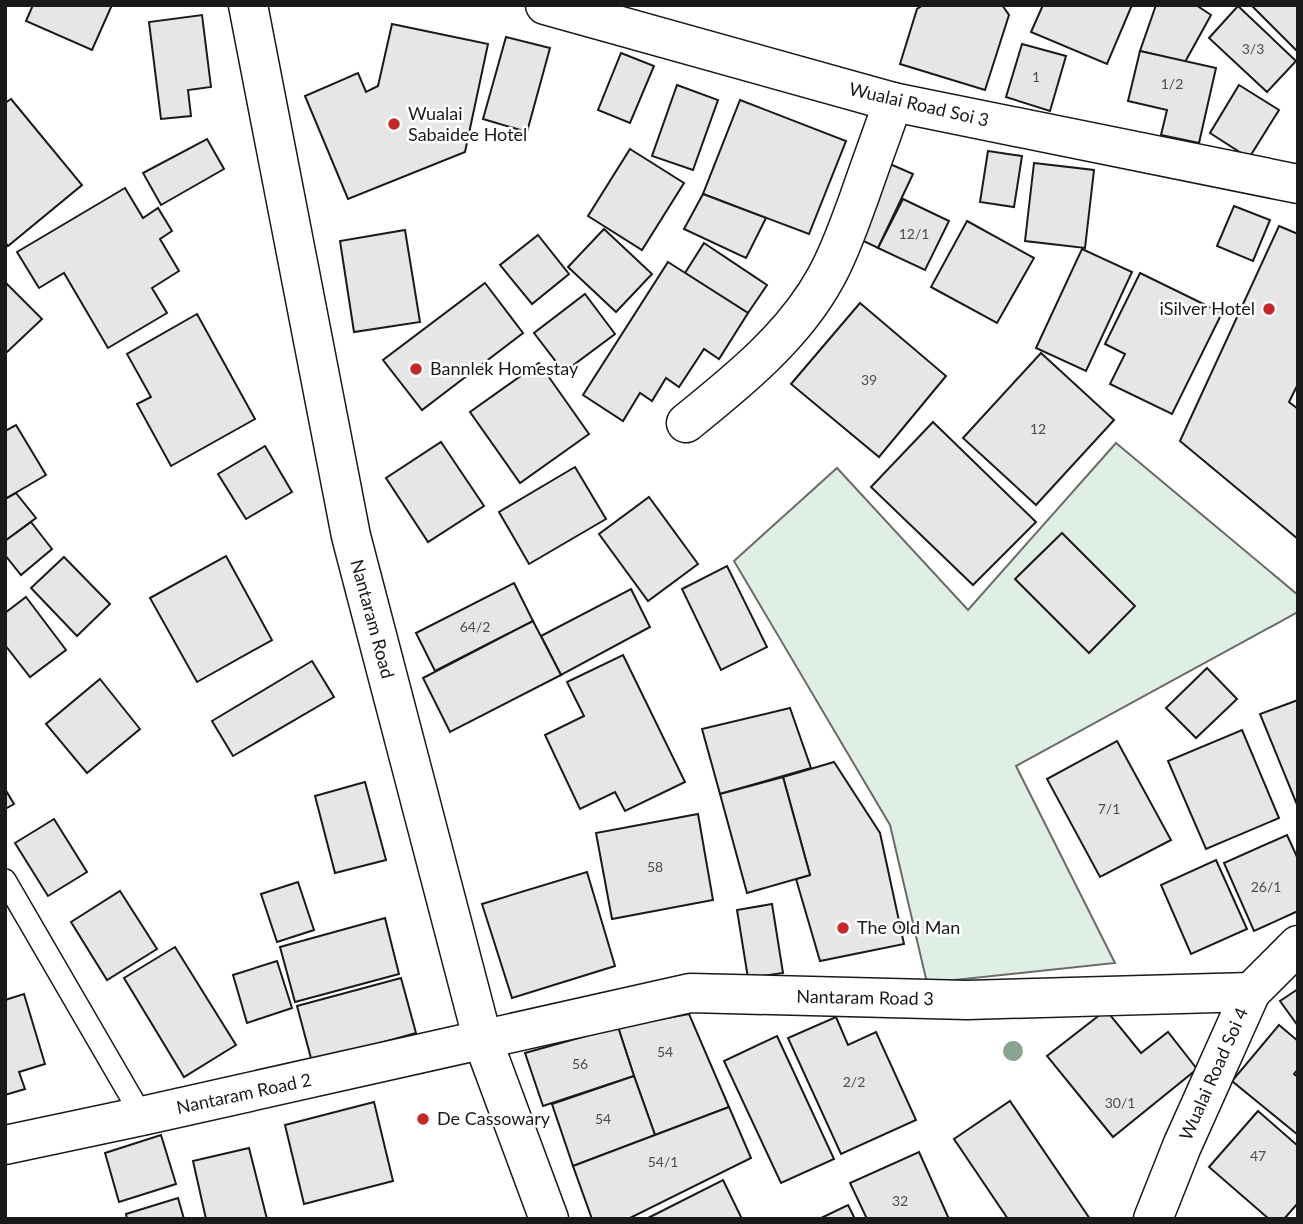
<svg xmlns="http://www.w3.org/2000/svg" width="1303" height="1224" viewBox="0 0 1303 1224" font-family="Lato,sans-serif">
  <rect width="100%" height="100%" fill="#fff"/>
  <path fill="#e0efe3" stroke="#6a6a6a" stroke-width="2" d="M1116 443 1298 595V612L1016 766 1115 963 927 983 890 825 734 561 837 468 968 610Z"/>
  <g fill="#e6e6e6" stroke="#1a1a1a" stroke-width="2">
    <path d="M33 5H112L92 50 26 21Z"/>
    <path d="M923 5H1002L1009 15 985 90 900 64 917 9Z"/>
    <path d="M1043 5H1132L1107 64 1031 32Z"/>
    <path d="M1156 5H1196L1211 15 1185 62 1140 51Z"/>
    <path d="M1251 5H1298V52Z"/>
    <path d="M1238 6 1296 61 1267 92 1209 38Z"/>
    <path d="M202 15 211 87 188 90 191 116 161 119 149 22Z"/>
    <path d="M392 24 488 44 465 152 348 199 305 96 358 73 366 92 378 86Z"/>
    <path d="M506 37 550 48 527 132 483 119Z"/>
    <path d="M1022 44 1066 56 1050 111 1006 97Z"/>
    <path d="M1140 51 1216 68 1199 143 1161 135 1167 110 1128 101Z"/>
    <path d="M621 53 654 66 630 123 598 110Z"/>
    <path d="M677 85 718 100 693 170 652 156Z"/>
    <path d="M1239 85 1279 110 1249 158 1210 133Z"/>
    <path d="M11 99 82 185 8 246 5 242V103Z"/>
    <path d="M740 100 846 141 809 234 703 194Z"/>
    <path d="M207 139 224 169 161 205 143 173Z"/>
    <path d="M630 149 684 183 642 250 588 216Z"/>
    <path d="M988 151 1022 156 1014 207 980 202Z"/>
    <path d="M883 161 913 174 878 248 853 236Z"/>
    <path d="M1034 163 1094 170 1085 248 1025 241Z"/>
    <path d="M125 188 143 218 158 208 172 231 160 239 179 271 152 288 167 313 108 348 64 273 39 288 17 252Z"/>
    <path d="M703 194 766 218 746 258 684 229Z"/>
    <path d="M903 199 949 221 925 270 878 248Z"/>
    <path d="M1234 206 1270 220 1253 261 1217 246Z"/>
    <path d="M967 221 1034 258 997 323 931 287Z"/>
    <path d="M1279 226 1298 234V384L1289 402 1298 409V539L1180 441Z"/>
    <path d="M604 229 652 274 616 312 568 267Z"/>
    <path d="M405 230 420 322 354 332 340 241Z"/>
    <path d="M538 235 569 274 532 304 500 265Z"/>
    <path d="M704 243 767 285 748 313 685 273Z"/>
    <path d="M1082 249 1132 272 1086 371 1036 348Z"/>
    <path d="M668 262 748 313 719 359 704 349 679 387 666 378 652 401 640 393 623 421 583 395Z"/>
    <path d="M1140 273 1222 313 1172 414 1110 384 1125 354 1105 344Z"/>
    <path d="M5 282 42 319 5 354Z"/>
    <path d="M485 283 523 333 422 410 383 360Z"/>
    <path d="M585 294 615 334 564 372 534 333Z"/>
    <path d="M860 303 946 376 879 457 791 384Z"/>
    <path d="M197 314 255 419 171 466 137 404 151 397 127 354Z"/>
    <path d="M1041 353 1114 420 1036 505 963 438Z"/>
    <path d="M539 363 589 434 520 483 470 412Z"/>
    <path d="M933 422 1036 522 973 585 871 487Z"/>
    <path d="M16 425 46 475 5 499V431Z"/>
    <path d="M441 442 484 506 428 542 386 478Z"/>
    <path d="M265 446 292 492 246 519 218 474Z"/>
    <path d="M575 467 606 519 529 564 499 512Z"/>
    <path d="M16 493 36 518 5 541V499Z"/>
    <path d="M649 497 698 564 648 601 599 534Z"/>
    <path d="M31 522 52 549 21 575 5 555V541Z"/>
    <path d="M1062 533 1135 606 1089 653 1015 579Z"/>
    <path d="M226 556 272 640 197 682 150 598Z"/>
    <path d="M64 557 110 604 77 636 31 588Z"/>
    <path d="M727 566 767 647 721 670 682 589Z"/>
    <path d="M514 583 533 621 435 671 416 633Z"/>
    <path d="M631 589 650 627 561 675 541 636Z"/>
    <path d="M26 597 66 650 30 677 5 645V613Z"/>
    <path d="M533 621 561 675 450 732 423 678Z"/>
    <path d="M623 655 685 782 625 811 615 792 580 809 545 735 584 716 567 682Z"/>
    <path d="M312 661 334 697 233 756 212 721Z"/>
    <path d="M1207 668 1237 699 1196 738 1166 708Z"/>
    <path d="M100 679 140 729 87 773 46 724Z"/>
    <path d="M1298 700V807L1260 714Z"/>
    <path d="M790 708 811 768 720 794 702 729Z"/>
    <path d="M1242 730 1279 818 1206 849 1168 761Z"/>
    <path d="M1117 741 1171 840 1100 877 1047 779Z"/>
    <path d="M834 762 880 833 904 944 820 961 796 879 810 875 783 777Z"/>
    <path d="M783 777 810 875 747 893 720 794Z"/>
    <path d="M365 782 386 860 335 873 315 796Z"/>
    <path d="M5 789 14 804 5 809Z"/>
    <path d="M698 814 713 900 612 919 596 833Z"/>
    <path d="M54 819 87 872 48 896 15 843Z"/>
    <path d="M1287 835 1298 859V911L1254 931 1224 863Z"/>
    <path d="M1216 860 1247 929 1191 954 1161 885Z"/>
    <path d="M587 872 615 966 512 998 482 904Z"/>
    <path d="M298 882 314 930 277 942 261 894Z"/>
    <path d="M120 891 157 949 107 980 71 922Z"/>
    <path d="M772 904 783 973 748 978 737 910Z"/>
    <path d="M385 918 399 974 295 1002 280 947Z"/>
    <path d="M175 947 236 1045 184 1077 124 978Z"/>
    <path d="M277 961 292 1008 247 1023 233 975Z"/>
    <path d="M401 978 416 1033 312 1062 297 1006Z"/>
    <path d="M1298 989V1026L1280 1001Z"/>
    <path d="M24 994 45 1064 19 1072 25 1089 5 1095V1000Z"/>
    <path d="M1106 1010 1141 1053 1168 1032 1197 1069 1113 1137 1047 1056Z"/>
    <path d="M689 1014 729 1107 655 1135 634 1076 618 1027Z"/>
    <path d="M836 1017 848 1045 876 1032 916 1120 841 1154 788 1038Z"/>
    <path d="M1279 1025 1298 1041V1069L1294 1074 1298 1077V1135L1232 1081Z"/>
    <path d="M618 1027 634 1076 543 1106 525 1053Z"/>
    <path d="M777 1036 834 1159 781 1183 724 1061Z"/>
    <path d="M634 1076 655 1135 573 1166 552 1104Z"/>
    <path d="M1010 1101 1090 1219H1008L954 1139Z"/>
    <path d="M374 1102 393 1181 304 1204 285 1125Z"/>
    <path d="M729 1107 751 1158 628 1219H592L573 1166Z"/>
    <path d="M1258 1111 1298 1146V1203L1284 1219H1269L1209 1167Z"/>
    <path d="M161 1135 176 1184 119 1202 105 1153Z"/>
    <path d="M249 1148 267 1219H206L193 1161Z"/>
    <path d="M919 1152 949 1219H867L850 1183Z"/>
    <path d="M723 1180 742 1219H646Z"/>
    <path d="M178 1198 184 1219H127L126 1214Z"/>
    <path d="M848 1205 855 1219H819Z"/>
  </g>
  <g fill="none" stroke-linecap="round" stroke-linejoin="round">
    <defs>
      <path id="service" d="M5 880 142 1116"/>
      <g id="minor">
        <path d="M545 5 893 102 1298 184"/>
        <path d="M686 423C738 381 794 336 826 277 840 252 849 225 859 198 870 166 882 134 893 102"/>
        <path d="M5 1145 142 1116 690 993 967 1000 1251 992"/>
        <path d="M1153 1219 1182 1146 1251 992 1298 945"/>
      </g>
      <path id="tertiary" d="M248 5 351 536 483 1041 549 1219"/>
    </defs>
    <use href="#service" stroke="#1a1a1a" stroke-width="24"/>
    <use href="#minor" stroke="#1a1a1a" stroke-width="41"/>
    <use href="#tertiary" stroke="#1a1a1a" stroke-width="41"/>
    <use href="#service" stroke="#fff" stroke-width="21"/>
    <use href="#minor" stroke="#fff" stroke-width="38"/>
    <use href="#tertiary" stroke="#fff" stroke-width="38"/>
  </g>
  <circle fill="#8aa48f" cx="1013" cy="1051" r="10"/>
  <g fill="#c62828" stroke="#fff" stroke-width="2.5">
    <circle cx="394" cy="124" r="7"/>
    <circle cx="1269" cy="309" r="7"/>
    <circle cx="416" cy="369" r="7"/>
    <circle cx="843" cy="928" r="7"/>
    <circle cx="423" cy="1119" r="7"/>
  </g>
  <g text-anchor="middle" stroke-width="5" stroke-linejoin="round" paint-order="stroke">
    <g font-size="14" fill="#4d4d4d">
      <text x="1253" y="54">3/3</text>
      <text x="1036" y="82">1</text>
      <text x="1172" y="89">1/2</text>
      <text x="914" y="239">12/1</text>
      <text x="869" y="385">39</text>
      <text x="1038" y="434">12</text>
      <text x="475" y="632">64/2</text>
      <text x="1109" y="814">7/1</text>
      <text x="655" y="872">58</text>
      <text x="1266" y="892">26/1</text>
      <text x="665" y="1057">54</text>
      <text x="580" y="1069">56</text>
      <text x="854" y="1087">2/2</text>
      <text x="1120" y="1108">30/1</text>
      <text x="603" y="1124">54</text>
      <text x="1258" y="1161">47</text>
      <text x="663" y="1167">54/1</text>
      <text x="900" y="1206">32</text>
    </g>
    <g font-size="18" fill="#1a1a1a" stroke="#fff">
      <text transform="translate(919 105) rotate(13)" y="6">Wualai Road Soi 3</text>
      <text transform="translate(372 619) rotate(75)" y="6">Nantaram Road</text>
      <text transform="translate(865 998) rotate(1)" y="6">Nantaram Road 3</text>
      <text transform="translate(1214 1074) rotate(-66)" y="6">Wualai Road Soi 4</text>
      <text transform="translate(244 1094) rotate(-12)" y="6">Nantaram Road 2</text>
    </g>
    <g font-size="18" fill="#1a1a1a" stroke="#fff" text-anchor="start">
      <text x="408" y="120">Wualai<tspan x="408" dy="21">Sabaidee Hotel</tspan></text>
      <text x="1255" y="315" text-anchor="end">iSilver Hotel</text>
      <text x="430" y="375">Bannlek Homestay</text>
      <text x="857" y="934">The Old Man</text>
      <text x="437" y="1125">De Cassowary</text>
    </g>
  </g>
  <rect width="1303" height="1224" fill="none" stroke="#1a1a1a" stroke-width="14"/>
</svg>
